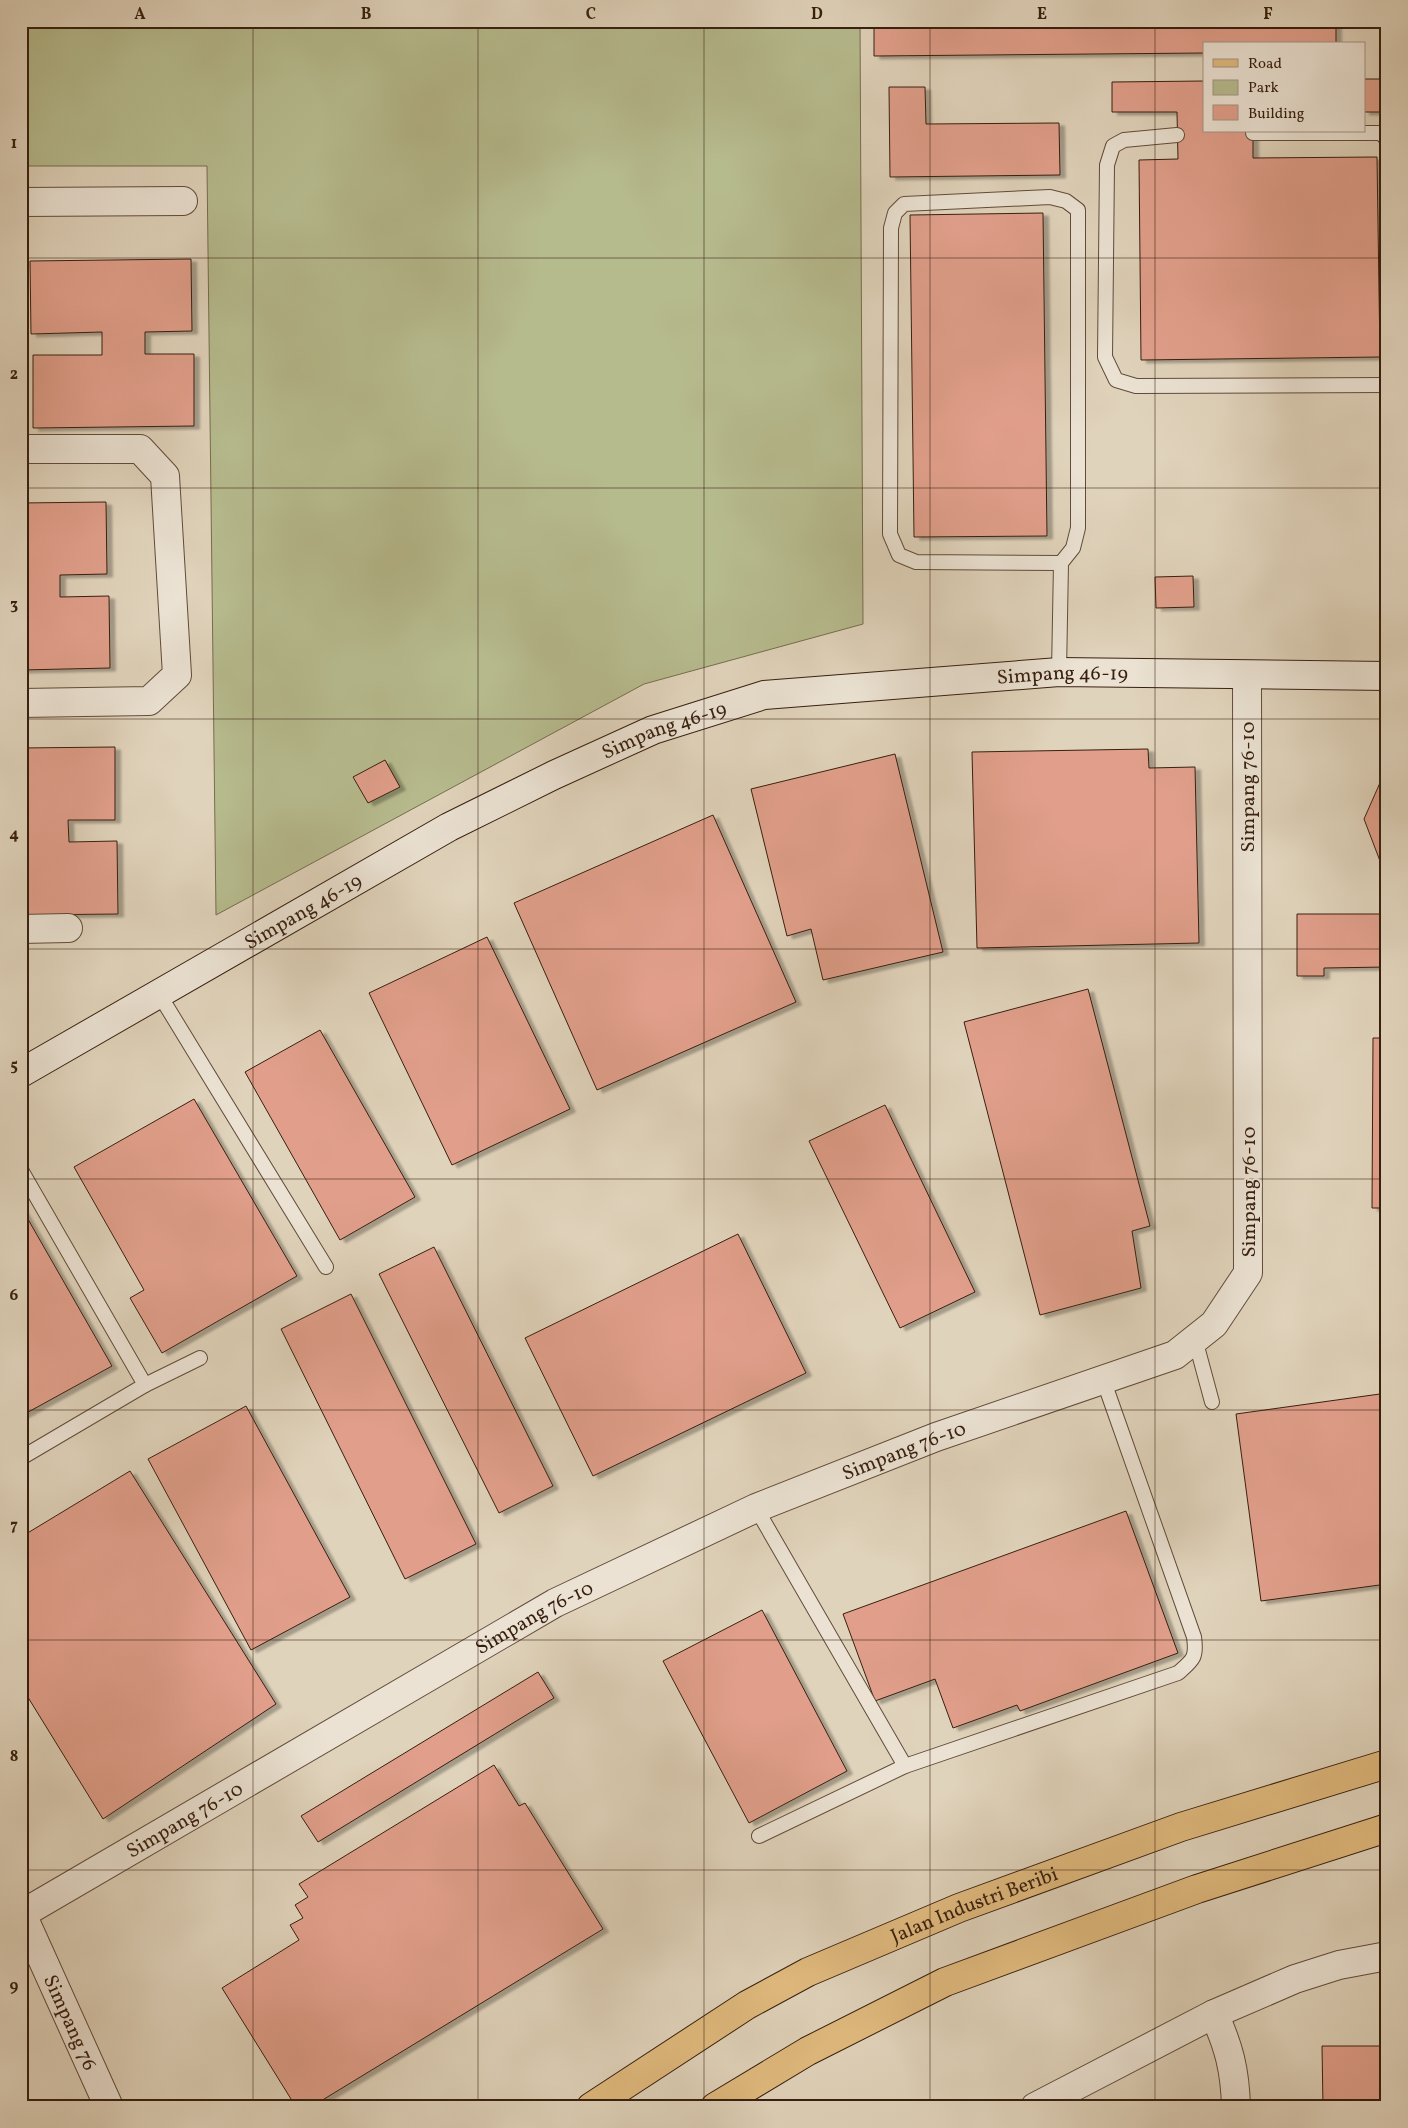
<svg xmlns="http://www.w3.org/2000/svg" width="1408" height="2128" viewBox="0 0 1408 2128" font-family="Vollkorn,serif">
  <defs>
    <filter id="shadow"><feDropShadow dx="5.5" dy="3" stdDeviation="1" flood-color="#0004"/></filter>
  </defs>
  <rect width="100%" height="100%" fill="#e0d3bb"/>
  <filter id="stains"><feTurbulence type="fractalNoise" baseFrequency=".004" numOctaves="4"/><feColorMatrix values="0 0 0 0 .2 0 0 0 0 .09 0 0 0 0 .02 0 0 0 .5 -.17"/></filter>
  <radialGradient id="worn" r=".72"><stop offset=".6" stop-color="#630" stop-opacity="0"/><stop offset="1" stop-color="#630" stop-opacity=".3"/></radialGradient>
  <path fill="#b6bb8e" stroke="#766d4e" d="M21 21H860L863 624 644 684 216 915 207 166H21Z"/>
  <g fill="#e19f8b" stroke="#371f0f" filter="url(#shadow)">
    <path d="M874 21H1336V44H1204V53L874 56Z"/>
    <rect x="1364" y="79" width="23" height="33"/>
    <path d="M1204 81V131H1253V158L1377 157 1380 357 1141 360 1139 160 1178 159 1177 112H1112V82Z"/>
    <path d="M889 87H925L926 124 1059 123 1060 175 890 177Z"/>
    <path d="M1043 213 1047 536 914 537 910 215Z"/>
    <path d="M191 259 192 331 145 332V354H194V426L33 428V355H102V332L31 334 30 261Z"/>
    <path d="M106 502 107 574 60 575V597L109 596 110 668 21 670V503Z"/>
    <path d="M1193 576 1194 607 1156 608 1155 577Z"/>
    <path d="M115 747V820H68L69 842 117 841 118 914 21 915V842H25V821H21V748Z"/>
    <path d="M1148 749 1149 768 1195 767 1199 943 977 948 972 752Z"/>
    <path d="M895 754 943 952 823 980 811 929 787 936 751 789Z"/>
    <path d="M385 760 400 787 368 803 353 777Z"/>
    <path d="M1387 775V864L1380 861 1364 819 1383 776Z"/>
    <path d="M713 815 796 1002 597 1090 514 903Z"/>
    <path d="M1297 914H1387V967L1324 968V976H1297Z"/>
    <path d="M487 937 570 1109 452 1165 369 993Z"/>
    <path d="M1088 989 1150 1226 1132 1231 1141 1288 1040 1315 964 1022Z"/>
    <path d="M1382 1028H1387V1208H1372L1373 1038H1381Z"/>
    <path d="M320 1030 415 1197 340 1240 245 1072Z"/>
    <path d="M194 1099 297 1276 162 1353 130 1298 144 1290 74 1167Z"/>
    <path d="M885 1105 975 1292 900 1328 809 1141Z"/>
    <path d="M21 1207 112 1366 21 1416Z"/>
    <path d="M738 1234 806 1373 593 1476 525 1338Z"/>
    <path d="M434 1247 553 1486 499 1513 379 1274Z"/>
    <path d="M351 1294 476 1544 405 1579 281 1329Z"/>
    <path d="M1387 1393V1584L1261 1601 1236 1414Z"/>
    <path d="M246 1406 350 1597 251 1650 148 1459Z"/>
    <path d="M130 1471 276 1704 103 1819 21 1686V1537Z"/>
    <path d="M1126 1511 1178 1653 1020 1711 1017 1705 953 1728 935 1679 875 1701 843 1614Z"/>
    <path d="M762 1610 847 1771 749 1823 663 1661Z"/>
    <path d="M538 1672 554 1698 318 1842 301 1816Z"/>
    <path d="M494 1765 519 1806 525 1803 603 1929 311 2107H296L222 1988 299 1940 290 1925 303 1918 295 1905 308 1897 299 1884Z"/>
    <path d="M1322 2046H1387V2107H1323Z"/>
  </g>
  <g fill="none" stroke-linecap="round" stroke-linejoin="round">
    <defs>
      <g id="lane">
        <path d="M1253 133H1381L1387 140"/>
        <path d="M1177 135 1124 140 1113 146 1107 165 1105 357 1116 380 1136 386 1387 385"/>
        <path d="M1059 672 1061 563 1073 548 1078 528V210L1066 201 1050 197 904 204 895 213 891 228 890 534 899 555 916 562 1061 563"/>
        <path d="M159 994 326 1267"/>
        <path d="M21 1170 145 1385 21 1458"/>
        <path d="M1195 1339 1212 1402"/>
        <path d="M145 1385 200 1358"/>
        <path d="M756 1508 905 1766 1178 1673C1193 1660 1197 1658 1194 1637L1103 1379"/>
        <path d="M759 1836 905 1766"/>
      </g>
      <g id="street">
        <path d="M21 202 183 201"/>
        <path d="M21 449H140L165 476 177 675 149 701 21 703"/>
        <path d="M21 929 68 928"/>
        <path id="s1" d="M21 1912 109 2107"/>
        <path id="s2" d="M22 1914 555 1603 756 1508 936 1437 1175 1355 1214 1324 1248 1273 1247 675"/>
        <path d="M1214 2014 1295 1979 1339 1965 1387 1956"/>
        <path d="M1035 2107 1214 2014C1229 2047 1235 2070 1236 2107"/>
      </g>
      <g id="secondary">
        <path id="s3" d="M21 1073 449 827 554 775 653 730 764 695 1059 672 1387 676"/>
      </g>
      <g id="primary">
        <path id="s4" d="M591 2107 747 2005 808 1972 959 1908 1181 1827 1387 1764"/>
        <path d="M715 2107 808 2051 945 1982 1197 1889 1387 1828"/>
      </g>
    </defs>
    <use href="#lane" stroke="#614c3a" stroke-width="16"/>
    <use href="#street" stroke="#614c3a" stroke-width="30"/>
    <use href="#secondary" stroke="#371f0f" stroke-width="30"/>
    <use href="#primary" stroke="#371f0f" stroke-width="30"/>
    <use href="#lane" stroke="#ebe2d3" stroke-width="14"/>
    <use href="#street" stroke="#ebe2d3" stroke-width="28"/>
    <use href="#secondary" stroke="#ebe2d3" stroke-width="28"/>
    <use href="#primary" stroke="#e0ba7e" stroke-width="28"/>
  </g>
  <path fill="none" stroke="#371f0f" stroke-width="1" stroke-opacity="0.55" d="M253 21V2107M478 21V2107M704 21V2107M930 21V2107M1155 21V2107M21 258H1387M21 488H1387M21 719H1387M21 949H1387M21 1179H1387M21 1410H1387M21 1640H1387M21 1870H1387"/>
  <g text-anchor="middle" stroke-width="4" stroke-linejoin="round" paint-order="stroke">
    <g font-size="20" fill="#371f0f" stroke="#ebe2d3">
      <text dy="7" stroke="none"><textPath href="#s3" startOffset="1135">Simpang 46-19</textPath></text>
      <text dy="7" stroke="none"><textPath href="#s3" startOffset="730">Simpang 46-19</textPath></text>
      <text transform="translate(1247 787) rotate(-90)" y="7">Simpang 76-10</text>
      <text dy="7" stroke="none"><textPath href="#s3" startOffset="325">Simpang 46-19</textPath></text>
      <text transform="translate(1248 1192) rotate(-90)" y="7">Simpang 76-10</text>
      <text dy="7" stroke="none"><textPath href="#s2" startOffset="998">Simpang 76-10</textPath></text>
      <text dy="7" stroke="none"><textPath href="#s2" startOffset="592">Simpang 76-10</textPath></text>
      <text dy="7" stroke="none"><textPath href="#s2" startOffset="188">Simpang 76-10</textPath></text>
      <text dy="7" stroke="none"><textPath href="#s4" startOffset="435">Jalan Industri Beribi</textPath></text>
      <text dy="7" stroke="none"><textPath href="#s1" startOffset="121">Simpang 76</textPath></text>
    </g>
  </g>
  <rect width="1408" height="2128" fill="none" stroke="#e0d3bb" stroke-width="55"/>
  <rect x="1203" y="42" width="162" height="90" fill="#ebe2d3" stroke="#a39485"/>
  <rect x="1213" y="59" width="25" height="8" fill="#e0ba7e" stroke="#a39485"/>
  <text x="1248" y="68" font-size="15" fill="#371f0f">Road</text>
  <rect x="1213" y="80" width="25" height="15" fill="#b6bb8e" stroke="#a39485"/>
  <text x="1248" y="92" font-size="15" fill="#371f0f">Park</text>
  <rect x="1213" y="105" width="25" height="15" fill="#e19f8b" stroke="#a39485"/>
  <text x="1248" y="118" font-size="15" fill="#371f0f">Building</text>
  <rect x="28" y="28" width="1352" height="2072" fill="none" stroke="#371f0f" stroke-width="2"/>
  <g font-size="16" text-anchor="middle" font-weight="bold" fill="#371f0f">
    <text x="140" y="19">A</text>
    <text x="366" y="19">B</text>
    <text x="591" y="19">C</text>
    <text x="817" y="19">D</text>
    <text x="1042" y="19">E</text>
    <text x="1268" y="19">F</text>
    <text x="14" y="148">1</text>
    <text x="14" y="379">2</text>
    <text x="14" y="609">3</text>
    <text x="14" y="839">4</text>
    <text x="14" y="1070">5</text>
    <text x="14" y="1300">6</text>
    <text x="14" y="1530">7</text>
    <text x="14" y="1761">8</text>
    <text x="14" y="1991">9</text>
  </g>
  <rect width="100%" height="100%" filter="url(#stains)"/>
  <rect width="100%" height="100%" fill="url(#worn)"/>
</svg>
